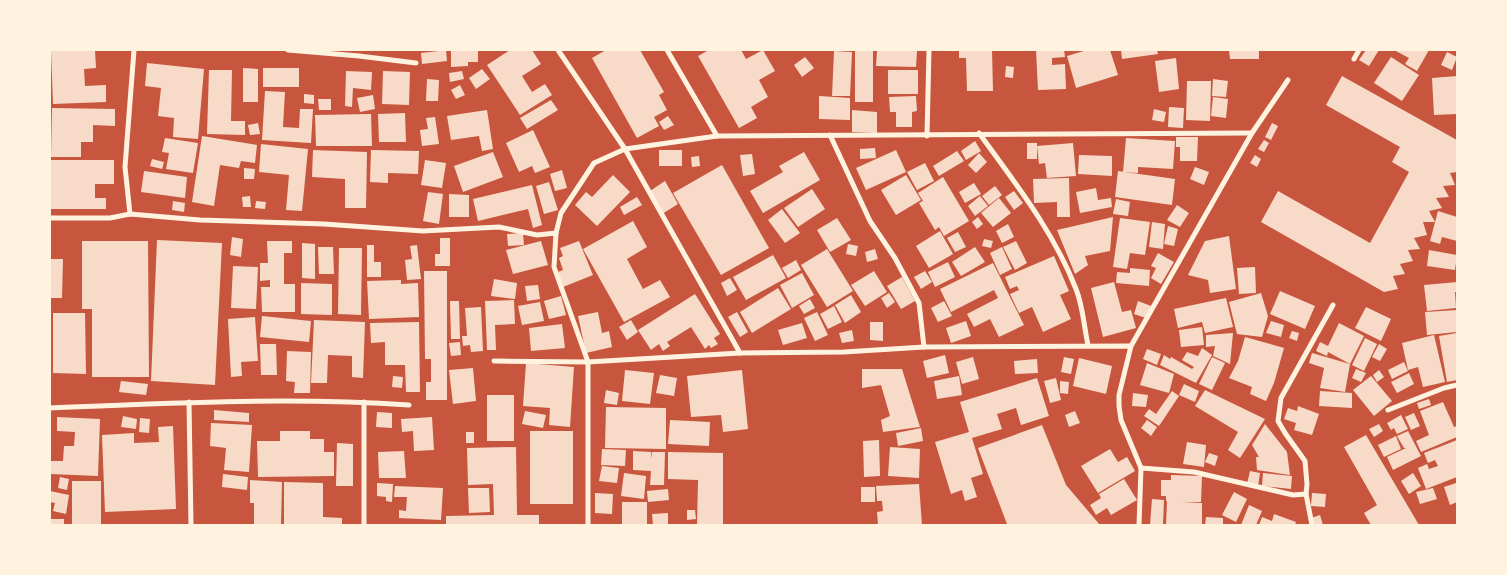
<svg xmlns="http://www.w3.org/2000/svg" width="1507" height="575" viewBox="0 0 1507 575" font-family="'Open Sans',sans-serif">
  <rect width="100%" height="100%" fill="#c8553d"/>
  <g fill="#f7dbc8">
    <path d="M72 50H95L96 68 84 69 85 86 106 85V102L53 104 51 51Z"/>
    <path d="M439 50H446L447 61 422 64 421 53 439 51Z"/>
    <path d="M451 50H478V62H468V66L451 67Z"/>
    <path d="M510 50H532L541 64 522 76 532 92 545 84 552 95 520 115 487 65Z"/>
    <path d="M606 50H640L664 92 659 95 667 110 654 117 659 126 637 138 592 58Z"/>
    <path d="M709 50H741L746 59 763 50 775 71 759 80 768 97 751 107 757 118 739 128 698 56Z"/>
    <path d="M855 50 873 51V102H855Z"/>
    <path d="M959 50H992L993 91H967L966 58H959Z"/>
    <path d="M1036 50H1064L1065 57 1052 58V65L1065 64 1066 89 1038 90Z"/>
    <path d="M1087 50H1110L1118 75 1076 88 1067 56Z"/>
    <path d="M1121 50H1157L1158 54 1122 59Z"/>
    <path d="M1229 50H1259V59H1230Z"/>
    <path d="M1366 50H1379L1369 66 1359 60Z"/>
    <path d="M1394 50H1429L1417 71 1405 64 1409 58Z"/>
    <path d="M834 51 852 52 850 96H832Z"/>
    <path d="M877 51H917L916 67 876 66Z"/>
    <path d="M1447 52 1457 57 1452 70 1441 65Z"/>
    <path d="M805 57 814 68 802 77 794 65Z"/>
    <path d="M1391 57 1419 75 1402 101 1374 83Z"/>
    <path d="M1176 58 1179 89 1159 92 1155 61Z"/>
    <path d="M147 63 204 69 198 139 173 137 174 118 158 116 161 88 145 86Z"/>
    <path d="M1006 66 1014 67 1013 78 1005 77Z"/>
    <path d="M243 68 258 69V102H243Z"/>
    <rect x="263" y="68" width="36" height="19"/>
    <path d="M482 69 490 79 476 89 469 78Z"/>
    <path d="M209 70H232L231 121H245V135L207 134Z"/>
    <rect x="888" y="70" width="30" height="24"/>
    <path d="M346 71 372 72 371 90 353 88 352 107 345 106Z"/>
    <path d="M383 71 410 72 409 105 382 104Z"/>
    <path d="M462 71 464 79 450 82 449 73Z"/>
    <path d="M1342 76 1457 140V172L1450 173 1455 185 1443 186 1449 197 1436 198 1442 208 1429 211 1435 222H1423L1427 235 1414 238 1420 249 1408 250 1413 261 1400 264 1405 274 1393 276 1398 289 1384 292 1261 222 1278 191 1370 243 1409 172 1392 162 1400 147 1326 105Z"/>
    <path d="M1457 76V114L1434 115 1432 78Z"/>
    <path d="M427 79 439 80 438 101H426Z"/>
    <path d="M1213 79 1228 81 1226 97 1212 96Z"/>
    <path d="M1187 81H1211L1210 121 1186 120Z"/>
    <path d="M460 85 465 95 456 99 451 90Z"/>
    <path d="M265 91 285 92 283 127 299 128 300 109H313L311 143 262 140Z"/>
    <path d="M304 94 314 95V104L304 103Z"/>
    <path d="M373 95 375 109 360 112 357 98Z"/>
    <path d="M819 96 850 98V120L819 119Z"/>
    <path d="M916 96 917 111 912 112V127H896V112H890L889 97Z"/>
    <path d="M1213 97 1228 99 1226 118 1211 116Z"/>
    <path d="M318 99H331V110H319Z"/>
    <path d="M551 100 558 110 527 129 520 118Z"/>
    <path d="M1169 107 1184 108 1183 128 1168 127Z"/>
    <path d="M52 108 115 109V126L93 125V142H81V157H51Z"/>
    <path d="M1154 109 1166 112 1164 122 1152 120Z"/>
    <path d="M487 110 493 149 482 151 479 136 451 140 447 116Z"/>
    <path d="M852 110 877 112V133L852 132Z"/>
    <path d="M405 113 406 142H379L378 114Z"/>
    <path d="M371 114 372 146H316L315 115Z"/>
    <path d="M668 116 674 125 664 130 659 122Z"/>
    <path d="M435 117 439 144 422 146 420 130 428 129 426 118Z"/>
    <path d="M258 123 260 134 250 135 248 125Z"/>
    <path d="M1272 123 1278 126 1271 140 1265 137Z"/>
    <path d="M533 130 550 167 535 173 532 166 519 172 506 143Z"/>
    <path d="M202 136 257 145 255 163 241 161 239 168 220 165 214 206 192 202Z"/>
    <path d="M1176 137H1198L1197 161H1180V147H1176Z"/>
    <path d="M165 138 198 143 193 173 166 169 169 153 162 152Z"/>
    <path d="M1126 138 1175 141 1173 169 1138 167V173L1123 172Z"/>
    <path d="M1264 140 1269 143 1264 152 1258 149Z"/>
    <path d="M975 141 981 151 966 160 961 151Z"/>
    <rect x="1027" y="143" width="10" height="16"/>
    <path d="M1073 143 1076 176 1047 178 1045 163 1039 164 1037 146Z"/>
    <path d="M261 144 308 149 302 211 286 210 289 175 259 172Z"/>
    <path d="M875 148 876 158 860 159V149Z"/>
    <path d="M313 150 367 152 366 208H345V179L312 177Z"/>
    <path d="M371 150 419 151 418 174 388 173V183L370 182Z"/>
    <rect x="659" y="150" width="23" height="16"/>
    <path d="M896 150 906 172 866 190 856 168Z"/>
    <path d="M957 151 964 161 939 176 933 166Z"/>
    <path d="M493 152 503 177 463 192 454 166Z"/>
    <path d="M804 152 820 180 763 213 750 191 783 172 779 166Z"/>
    <path d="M979 153 987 162 976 173 968 165Z"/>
    <path d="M752 154 755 174 743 176 740 155Z"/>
    <path d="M1079 155 1112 156V176L1078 174Z"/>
    <path d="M1255 155 1261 159 1257 167 1250 163Z"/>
    <path d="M699 156 700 166 692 167 691 157Z"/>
    <path d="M152 159 164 162 162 169 150 166Z"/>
    <path d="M50 160H114V184H95V198H106V209H50Z"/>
    <path d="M425 160 446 163 442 188 421 185Z"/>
    <path d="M925 163 934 181 917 190 907 172Z"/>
    <path d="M722 165 769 248 721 275 673 193Z"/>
    <path d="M1195 167 1209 172 1204 185 1190 179Z"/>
    <path d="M244 168 255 169 254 179H244Z"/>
    <path d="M562 170 567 188 555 191 550 174Z"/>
    <path d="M144 171 187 177 185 198 141 192Z"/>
    <path d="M1118 171 1175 179 1172 205 1115 197Z"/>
    <path d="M613 175 630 192 597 226 575 205 586 192 592 197Z"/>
    <path d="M906 175 921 200 896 215 881 190Z"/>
    <path d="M943 177 969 221 944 236 939 227 935 230 919 203 923 201 918 193Z"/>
    <path d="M1069 178 1070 217H1057V202L1034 203 1033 179Z"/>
    <path d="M665 181 678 204 662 214 650 191Z"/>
    <path d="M549 182 558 210 544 214 536 186Z"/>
    <path d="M974 183 981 194 965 203 959 192Z"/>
    <path d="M532 185 542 225 533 228 528 209 478 221 473 199Z"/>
    <path d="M995 186 1002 195 989 205 982 196Z"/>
    <path d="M1096 188 1098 200 1111 198 1112 207 1080 213 1076 192Z"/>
    <path d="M812 189 825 209 798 227 784 208Z"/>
    <path d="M1014 191 1023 203 1014 210 1005 197Z"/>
    <path d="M428 192 443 194 439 224 423 221Z"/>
    <path d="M449 194 469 195V217H449Z"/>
    <path d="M250 196 251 207H243L242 197Z"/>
    <path d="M980 196 988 206 975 216 968 206Z"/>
    <path d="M637 197 642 205 624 215 620 207Z"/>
    <path d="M999 198 1011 213 993 227 981 213Z"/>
    <path d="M1116 199 1130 202 1128 216 1113 214Z"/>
    <path d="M173 201 185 203 184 212 172 210Z"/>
    <path d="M256 201 266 202 265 209 255 208Z"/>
    <path d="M1177 205 1189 213 1180 227 1167 220Z"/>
    <path d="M782 209 800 233 785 243 768 220Z"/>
    <path d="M1438 211 1457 217V241L1442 237 1440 244 1430 241Z"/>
    <path d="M978 217 983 224 977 229 972 222Z"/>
    <path d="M1113 217 1110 251 1085 256 1088 265 1075 274 1057 230Z"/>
    <path d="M837 218 851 240 830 252 817 230Z"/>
    <path d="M1120 218 1150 222 1145 255 1130 253 1127 269 1113 267Z"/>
    <path d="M633 221 647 247 627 259 643 289 660 280 670 297 624 322 583 249Z"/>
    <path d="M1152 222 1165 224 1163 249 1149 247Z"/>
    <path d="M1008 224 1014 237 1002 243 996 231Z"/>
    <path d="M1168 226 1178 229 1174 246 1164 244Z"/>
    <path d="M940 231 953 254 929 268 916 246Z"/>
    <path d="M958 232 966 247 955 252 947 238Z"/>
    <path d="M523 233 524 245 508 246 507 234Z"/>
    <path d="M1229 236 1236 289 1210 293 1208 280 1188 275 1205 241Z"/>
    <path d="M232 237 243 239 241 257 230 255Z"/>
    <path d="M440 238H450V266H435V254H440Z"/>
    <path d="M984 239 993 241 991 248 982 246Z"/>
    <path d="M157 240 222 243 215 385 151 381Z"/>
    <path d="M82 241H148L149 377H92V309H82Z"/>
    <path d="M267 241H292V253H284V284H295V312H262L261 287H270V280L260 281V263H268Z"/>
    <path d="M541 241 548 265 513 274 506 250Z"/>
    <path d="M579 241 593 275 563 287 558 272 563 270 559 258 563 256 560 248Z"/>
    <path d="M1016 241 1027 263 1015 270 1003 247Z"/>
    <path d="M302 243 315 244V279L302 278Z"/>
    <path d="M848 244 858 246 856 256 846 254Z"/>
    <path d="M367 245H374V262H381V277H367Z"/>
    <path d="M417 245 421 279 407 280 405 260 412 259 410 246Z"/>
    <path d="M318 247H333L334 274H319Z"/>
    <path d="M975 247 985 262 961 276 952 262Z"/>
    <path d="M1002 247 1012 269 1000 275 990 253Z"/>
    <path d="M339 248H362L361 315 338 314Z"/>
    <path d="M827 249 853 291 827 307 801 265Z"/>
    <path d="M875 249 878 259 867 262 865 252Z"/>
    <path d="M1429 250 1457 255 1455 270 1427 266Z"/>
    <path d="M1158 253 1174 262 1161 284 1151 278 1156 268 1151 266Z"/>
    <path d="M773 255 786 278 746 300 733 277Z"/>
    <path d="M1054 256 1069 291 1060 295 1071 319 1043 332 1032 307 1019 313 1010 294 1019 290 1017 286 1010 289 1005 277Z"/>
    <path d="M50 259H63L62 298H50Z"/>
    <path d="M796 260 801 270 788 278 782 268Z"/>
    <path d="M948 262 955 277 935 287 928 272Z"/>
    <path d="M993 263 1024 325 999 337 990 319 974 327 967 314 998 298 994 290 951 312 940 289Z"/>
    <path d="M233 266 258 267 256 309 231 308Z"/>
    <path d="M1255 267 1256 293 1239 294 1237 268Z"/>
    <path d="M1130 268 1150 270 1149 286 1116 283 1117 272 1130 273Z"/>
    <path d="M424 271H447V400H426V382H431V359H425Z"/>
    <path d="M874 271 887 292 865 306 851 285Z"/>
    <path d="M925 271 932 282 921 289 914 277Z"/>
    <path d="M802 273 814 295 792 308 780 285Z"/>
    <path d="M902 277 915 301 901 309 887 286Z"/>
    <path d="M730 278 737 290 727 296 721 283Z"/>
    <path d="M494 279 517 283 515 299 491 296Z"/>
    <path d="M401 280V284L418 283 419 317 369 319 367 281Z"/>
    <path d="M1114 282 1122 312 1131 310 1136 328 1103 337 1091 288Z"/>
    <path d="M1457 282V292H1455L1456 308 1427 311 1424 285Z"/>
    <path d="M301 283 332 284V315L301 314Z"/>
    <path d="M538 285 540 299 527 301 525 286Z"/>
    <path d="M778 288 791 309 752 333 740 312Z"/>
    <path d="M1280 291 1315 306 1305 329 1270 314Z"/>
    <path d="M889 293 895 302 887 308 881 298Z"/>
    <path d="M1261 293 1268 316 1262 337 1237 334 1229 302Z"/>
    <path d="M695 294 720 334 714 338 718 344 711 348 709 345 705 349 691 327 667 342 670 346 663 351 659 344 651 350 638 330Z"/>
    <path d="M851 295 861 312 845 323 835 305Z"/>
    <path d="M561 296 566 315 549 319 544 301Z"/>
    <path d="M1226 298 1233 327 1205 333 1202 322 1178 328 1174 309Z"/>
    <path d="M810 299 815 308 804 314 799 306Z"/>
    <path d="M514 300 515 324 495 325 496 350H487L485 301Z"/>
    <path d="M450 301H459L460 339H451Z"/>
    <path d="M944 301 952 316 938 322 931 308Z"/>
    <path d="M1138 301 1151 306 1146 318 1134 314Z"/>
    <path d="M540 302 544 321 522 325 518 306Z"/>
    <path d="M834 306 842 322 828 329 820 314Z"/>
    <path d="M481 307 483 351 471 352 470 345 463 346 462 336H467L465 308Z"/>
    <path d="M1366 307 1391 319 1381 341 1355 328Z"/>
    <path d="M1457 310V332L1427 335 1425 312Z"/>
    <path d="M598 312 602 333 609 331 612 347 586 353 578 316Z"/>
    <path d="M737 312 748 332 740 337 728 317Z"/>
    <path d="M817 312 828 335 815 341 804 318Z"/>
    <path d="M53 313H85L86 374 53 373Z"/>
    <path d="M262 316 311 321 309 342 260 337Z"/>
    <path d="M255 317 258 361 241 362 242 376 231 377 228 319Z"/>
    <path d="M314 320 365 322 363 378 352 377V356L328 355 327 383H311Z"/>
    <path d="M631 320 638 332 627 340 619 327Z"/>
    <path d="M966 321 971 336 951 343 946 328Z"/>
    <path d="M1271 321 1284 325 1281 337 1266 333Z"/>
    <path d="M419 322 420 392H406L405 365H385V342L371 343 370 323Z"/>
    <path d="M870 322H883V341L870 340Z"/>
    <path d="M802 323 807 338 783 345 778 330Z"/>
    <path d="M1339 323 1364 336 1350 364 1328 352 1327 356 1316 351 1320 342 1328 346Z"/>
    <path d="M562 324 565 348 531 351 529 328Z"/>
    <path d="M1202 327 1204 345 1181 347 1179 330Z"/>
    <path d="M852 330 854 341 842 343 839 333Z"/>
    <path d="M1292 331 1299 333 1297 341 1289 338Z"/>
    <path d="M1233 333 1230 364 1213 356 1215 346 1206 347V335Z"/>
    <path d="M1457 333V380L1447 382 1439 336Z"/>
    <path d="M1434 335 1445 382 1423 387 1418 367 1408 370 1402 343Z"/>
    <path d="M1245 337 1284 348 1274 383 1266 401 1250 394 1252 387 1229 378 1238 361Z"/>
    <path d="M1365 338 1377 344 1364 371 1352 365Z"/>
    <path d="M460 342 461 355 451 356 449 343Z"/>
    <path d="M260 344H276L277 375H261Z"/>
    <path d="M1379 344 1387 349 1380 361 1372 357Z"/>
    <path d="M1202 348 1212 355 1196 383 1160 365 1164 355 1170 359 1171 357 1192 369 1194 367 1182 360 1187 352 1198 356Z"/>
    <path d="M1147 349 1161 354 1157 365 1143 359Z"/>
    <path d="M287 351 311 352 310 393H294L295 382 286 381Z"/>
    <path d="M1312 353 1350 364 1345 392 1320 388 1324 368 1309 363Z"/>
    <path d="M945 355 949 373 927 378 923 361Z"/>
    <path d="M973 357 979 379 962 384 956 362Z"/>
    <path d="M1064 357 1074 359 1071 374 1061 372Z"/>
    <path d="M1212 357 1225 363 1212 390 1199 384Z"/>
    <path d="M1079 358 1112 366 1106 394 1073 386Z"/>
    <path d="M1037 359 1038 373 1015 374 1014 361Z"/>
    <path d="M1404 362 1408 371 1392 379 1388 370Z"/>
    <path d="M526 363 574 367 570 427 549 425 550 408 523 406Z"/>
    <path d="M1147 363 1174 374 1169 393 1140 385Z"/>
    <path d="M473 368 476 401 453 404 449 370Z"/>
    <path d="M862 369H902L920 427 883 432 881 420 890 416 881 385 862 388Z"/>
    <path d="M1356 369 1366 373 1361 382 1352 378Z"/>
    <path d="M625 370 654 373 650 404 622 401Z"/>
    <path d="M742 370 748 429 723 432 721 415 691 417 687 376Z"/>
    <path d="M1379 370 1384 377 1377 382 1373 375Z"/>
    <path d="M1409 373 1414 384 1397 393 1391 382Z"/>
    <path d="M660 375 677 378 674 396 656 393Z"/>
    <path d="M393 376 403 377 402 388 392 387Z"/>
    <path d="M959 376 962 395 937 399 934 381Z"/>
    <path d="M1371 376 1392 401 1374 416 1353 390Z"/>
    <path d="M1037 378 1049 416 1021 425 1016 408 997 414 1002 429 972 438 983 474 971 478 977 497 965 501 962 490 951 494 935 442 969 432 960 402Z"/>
    <path d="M1056 378 1061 400 1050 403 1044 381Z"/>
    <path d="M121 381 148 384 146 395 119 392Z"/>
    <path d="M1060 381 1069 382 1068 394 1060 393Z"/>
    <path d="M1184 384 1199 391 1195 402 1179 395Z"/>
    <path d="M606 390 619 393 617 405 604 403Z"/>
    <path d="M1205 390 1265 419 1240 458 1228 450 1238 432 1195 406Z"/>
    <path d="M1172 391 1179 396 1159 426 1144 416 1149 409 1156 414Z"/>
    <path d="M1320 391 1352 393V408L1319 406Z"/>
    <path d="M1133 393 1148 395 1146 407 1132 406Z"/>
    <rect x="487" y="395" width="27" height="46"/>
    <path d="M1429 399 1431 405 1419 409 1417 403Z"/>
    <path d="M1443 402 1454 427 1457 426V437L1421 452 1416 441 1429 435 1420 411Z"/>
    <path d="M1298 406 1319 414 1312 435 1294 430 1296 423 1284 419 1288 408 1297 411Z"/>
    <path d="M606 407 666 408V449L605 448Z"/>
    <path d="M214 410 249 413V422L214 420Z"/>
    <path d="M525 411 546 415 543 428 522 424Z"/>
    <path d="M1075 411 1080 423 1069 427 1065 415Z"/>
    <path d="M377 412 392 413V428L376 427Z"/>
    <path d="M1414 413 1420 426 1411 430 1405 417Z"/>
    <path d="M1401 415 1408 429 1397 434 1394 428 1391 430 1387 423Z"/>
    <path d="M123 416 137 419 136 429 121 427Z"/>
    <path d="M57 417 100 419 98 476 50 474V461H63L64 446H74L75 432 57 431Z"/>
    <path d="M432 417 434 450 414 451 413 431 402 432 401 419Z"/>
    <path d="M140 418 150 419 149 433 139 432Z"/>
    <path d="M670 420 710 422 709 446 668 444Z"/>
    <path d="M1147 420 1157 427 1151 436 1141 428Z"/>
    <path d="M211 423 252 425 249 472 224 470 226 448 210 446Z"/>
    <path d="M1265 424 1287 452 1290 475 1257 470 1256 457H1259L1252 445Z"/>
    <path d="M1379 424 1383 431 1374 437 1369 429Z"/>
    <path d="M1042 425 1066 485 1100 525 1007 524 978 448Z"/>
    <path d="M173 426 176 509 105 512 102 435 134 433V443L159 442 158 427Z"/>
    <path d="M921 428 923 441 898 446 896 433Z"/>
    <path d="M280 431H310V439H324V452H334V476L258 477 257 441H280Z"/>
    <rect x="530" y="431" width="43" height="73"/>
    <path d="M1408 431 1421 456 1393 470 1387 457 1406 448H1404L1397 436Z"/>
    <rect x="466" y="432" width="8" height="11"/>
    <path d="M1366 435 1419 525H1371L1364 513 1377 505 1344 447Z"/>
    <path d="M1396 436 1401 449 1384 457 1378 445Z"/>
    <path d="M879 440 880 476 864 477 863 441Z"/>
    <path d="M1457 440V477L1426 489 1418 468 1427 464 1429 469 1438 466 1435 460 1428 463 1424 453Z"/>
    <path d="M1187 442 1206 445 1204 467 1183 464Z"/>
    <path d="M337 443 353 444V486H336Z"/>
    <path d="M516 447 517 515H539V525H446V516L494 515 493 484 468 485 467 448Z"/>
    <path d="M890 447 920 449 919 478 888 476Z"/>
    <path d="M602 449 626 450 625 466 601 465Z"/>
    <path d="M1110 449 1118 462 1127 457 1135 471 1098 493 1081 466Z"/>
    <path d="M404 451 406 478H379L378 452Z"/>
    <path d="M633 451 651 452V459L652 452H665L664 485H650L651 471 633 470Z"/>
    <path d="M668 452 723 453V525H697L698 480 668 479Z"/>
    <path d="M1209 453 1218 456 1215 466 1205 462Z"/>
    <path d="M602 466 619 468 617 483 599 481Z"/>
    <path d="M1250 471 1260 473 1258 486 1247 484Z"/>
    <path d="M624 473 646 476 644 499 621 496Z"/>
    <path d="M1263 473 1292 476 1291 489 1262 486Z"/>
    <path d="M1413 473 1421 486 1409 494 1401 481Z"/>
    <path d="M223 474 248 477 247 490 222 487Z"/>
    <path d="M1171 475 1202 476 1201 502H1182L1202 503V525H1166L1167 501H1166V496H1161V480H1171Z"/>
    <path d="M60 477 69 479 67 490 58 488Z"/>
    <path d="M1124 479 1137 500 1111 515 1107 508 1096 515 1090 505 1101 498 1099 494Z"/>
    <path d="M250 480 282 482 281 525H254V503H250Z"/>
    <rect x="72" y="481" width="29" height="44"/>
    <path d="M284 482 323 483V517L342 518V525H284Z"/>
    <path d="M377 483 393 484 392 502 386 501V497L377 496Z"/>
    <path d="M1456 483 1457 502 1450 505 1444 487Z"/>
    <path d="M919 484 922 525H878L877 512 883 511 882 501H877L876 486Z"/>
    <path d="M395 486 443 488 441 520 399 518V510L406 511 407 497H394Z"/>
    <rect x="861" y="487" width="14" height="15"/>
    <path d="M468 488H489L490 512 469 513Z"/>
    <path d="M1433 488 1437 499 1420 504 1416 492Z"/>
    <path d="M668 489 669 500 648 502 647 491Z"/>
    <path d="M50 491 69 495 66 514 53 511 55 503 50 502Z"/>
    <path d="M1234 492 1247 499 1236 522 1222 515Z"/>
    <path d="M595 493 613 494 612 514 595 513Z"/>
    <path d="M1312 493 1326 494 1325 507 1311 506Z"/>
    <path d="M1152 499 1164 500 1163 525H1150Z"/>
    <rect x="622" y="502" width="25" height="23"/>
    <path d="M1249 505 1262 511 1256 525H1241Z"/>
    <path d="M687 510H695L696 519 687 520Z"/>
    <path d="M668 513V525H653L652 514Z"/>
    <path d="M1274 514 1296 522 1295 525H1259L1262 517 1272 521Z"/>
    <path d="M1320 515 1323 525H1313L1311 518Z"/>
    <path d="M1206 517 1223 518V525H1205Z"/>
    <rect x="50" y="519" width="14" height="6"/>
  </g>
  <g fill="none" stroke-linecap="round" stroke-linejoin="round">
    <g stroke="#fff3e0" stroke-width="5">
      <path d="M288 50 359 56 416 63"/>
      <path d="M558 50 625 149 740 353"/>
      <path d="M667 50 717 136"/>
      <path d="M1354 59 1359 50"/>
      <path d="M979 133C1015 183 1054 232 1076 289 1083 306 1084 327 1088 345"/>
      <path d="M830 135 870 221 895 258 919 303 924 347"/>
      <path d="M927 136 929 50"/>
      <path d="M130 214 125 167 134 50"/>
      <path d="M50 218H110L130 214 200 220 324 224 423 231 499 227 537 235 556 233"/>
      <path d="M1131 346 1252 133 1288 80"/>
      <path d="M494 361 588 362 554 267 556 233 561 213 594 163 625 149 717 136 1252 133"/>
      <path d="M189 402 191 525"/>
      <path d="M50 408C169 403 290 397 409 405"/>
      <path d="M1388 410 1444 388 1457 385"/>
      <path d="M1141 468 1194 472 1293 495 1306 494 1312 525"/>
      <path d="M1306 494 1307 484 1305 461 1285 433 1278 421 1281 398 1333 305"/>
      <path d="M364 525V402"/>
      <path d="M588 525V362L740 353 844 352 924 347 1131 346 1119 395V406L1121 420 1141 468 1139 525"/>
    </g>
  </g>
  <rect width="1507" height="575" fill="none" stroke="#fff3e0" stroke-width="102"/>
</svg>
